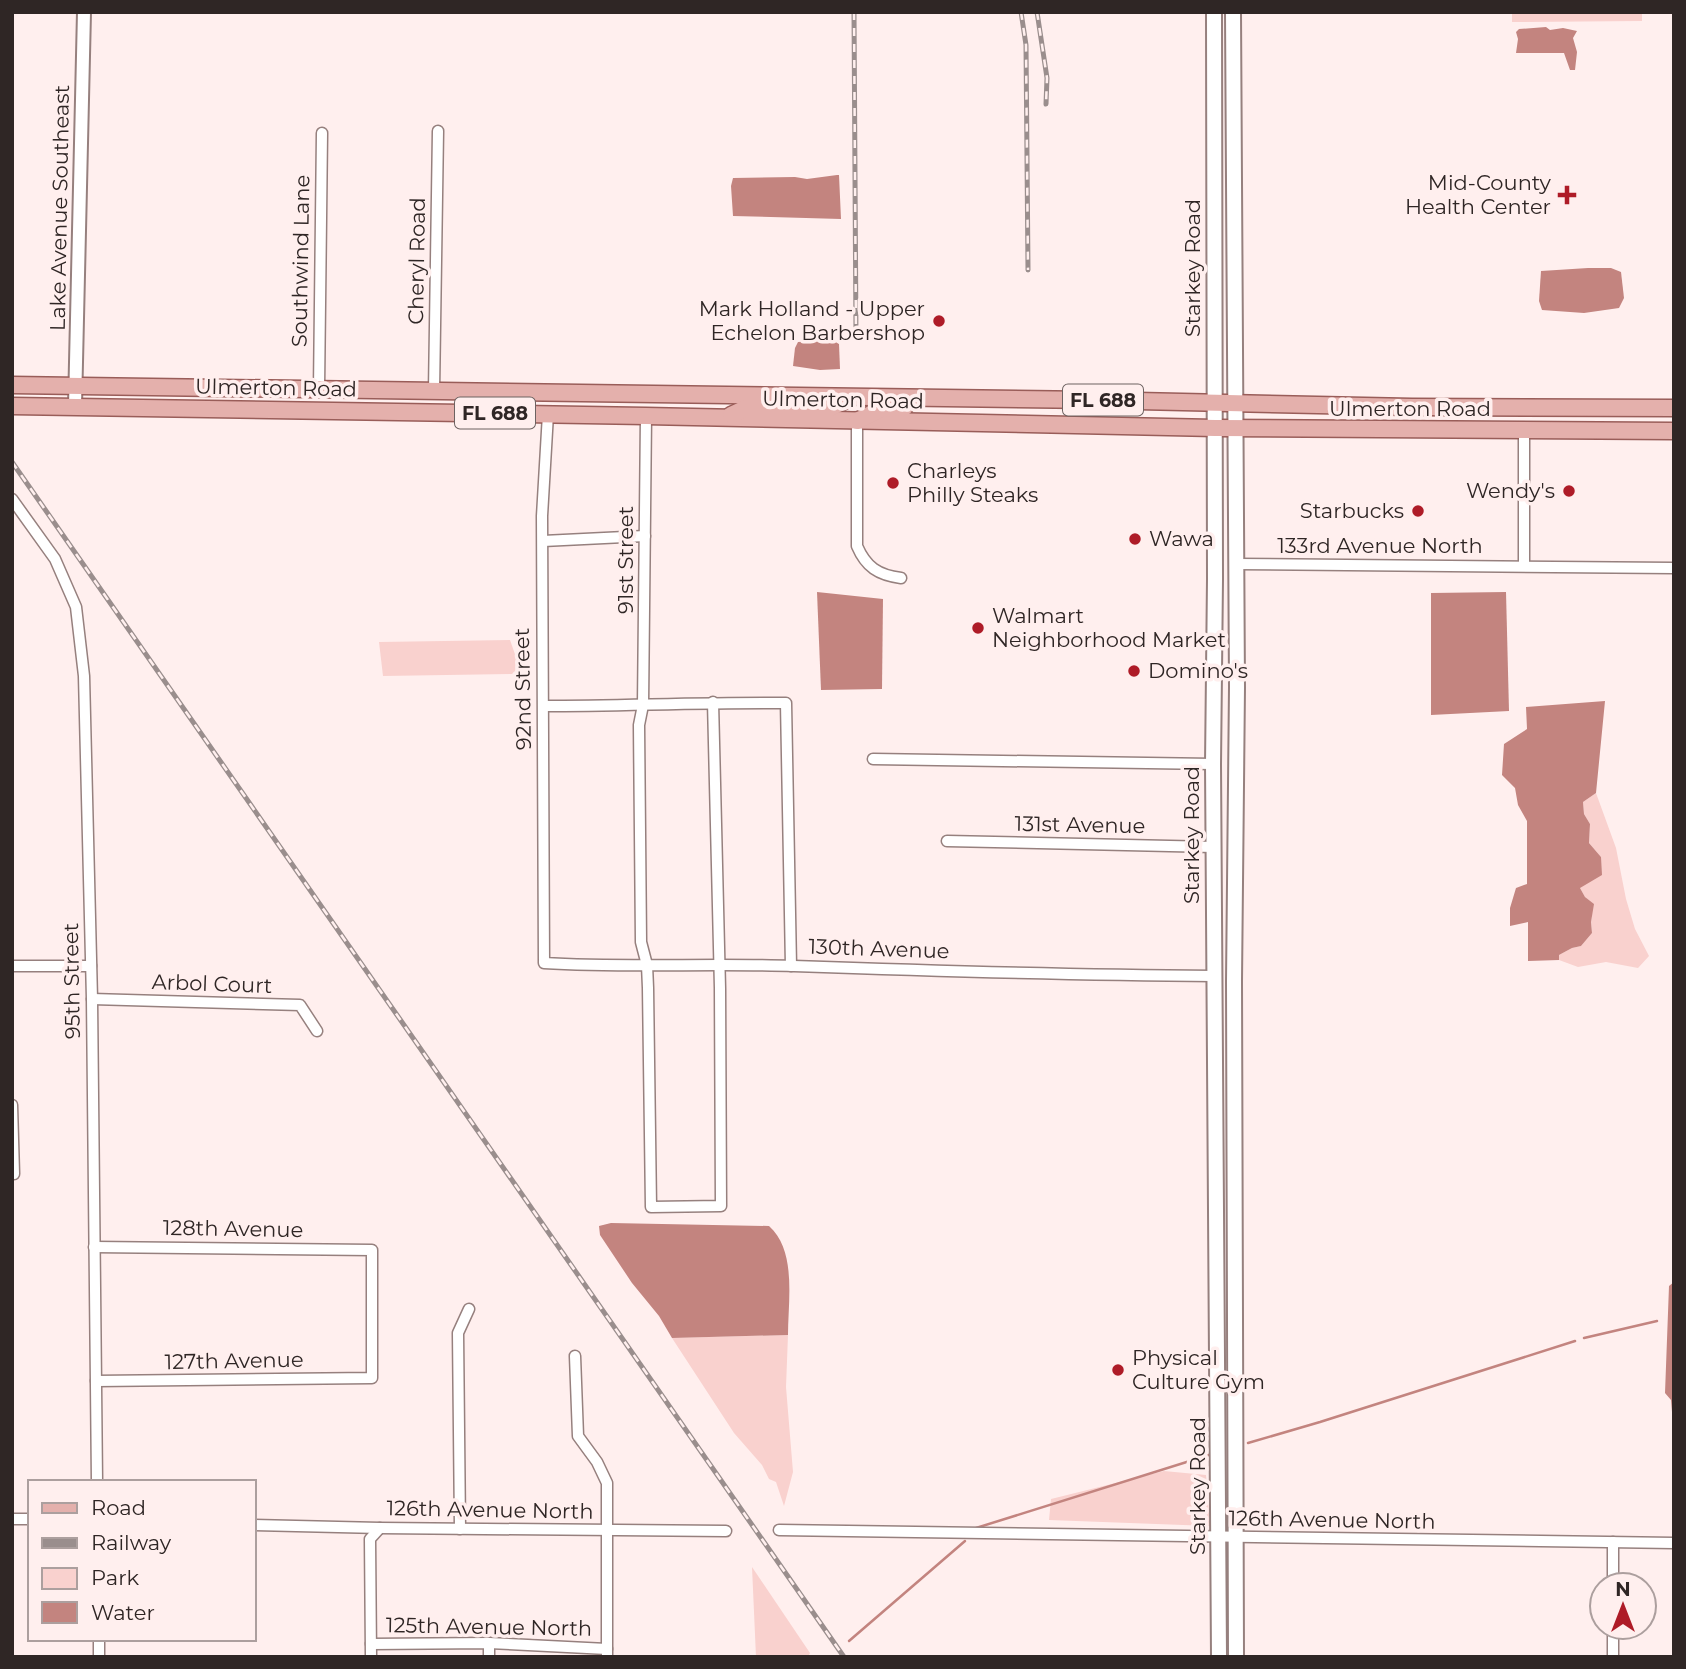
<svg xmlns="http://www.w3.org/2000/svg" width="1686" height="1669" viewBox="0 0 1686 1669" font-family="Montserrat,sans-serif">
  <rect width="100%" height="100%" fill="#ffefee"/>
  <g fill="#f9d1ce">
    <path d="M1512 12H1642V21L1512 22Z"/>
    <path d="M510 640 517 660 516 670 512 674 383 676 379 642Z"/>
    <path d="M1596 793 1616 848 1626 899 1635 929 1649 956 1638 968 1606 962 1578 967 1559 960V955L1572 948 1581 946 1592 933 1591 922 1593 904 1585 897 1580 888 1601 857 1589 843 1590 824 1584 814 1583 802Z"/>
    <path d="M788 1335 786 1387 793 1472 784 1506 776 1482 769 1479 762 1465 734 1433 672 1338Z"/>
    <path d="M1164 1471 1206 1475 1210 1526 1049 1520 1051 1499Z"/>
    <path d="M752 1567 810 1653 808 1657H756Z"/>
  </g>
  <g fill="#c3847f">
    <path d="M1546 27 1550 30 1563 28 1577 31 1573 38 1577 52 1575 70H1570L1564 53H1516L1518 39 1516 32 1519 29Z"/>
    <path d="M837 175H839L841 219 733 216 731 186 733 178 795 177 807 179Z"/>
    <path d="M1588 268H1611L1621 272 1624 298 1619 308 1584 313 1542 310 1539 301 1541 271Z"/>
    <path d="M832 340 839 344 840 369 820 370 793 366 795 348 798 342Z"/>
    <path d="M817 592 883 599 882 689 821 690Z"/>
    <path d="M1506 592 1509 711 1431 715V593Z"/>
    <path d="M1605 701 1596 793 1583 802 1584 814 1590 824 1589 843 1601 857 1602 875 1580 888 1585 897 1594 904 1591 922 1592 933 1581 946 1572 948 1559 955V960L1528 961V922L1510 926V908L1516 888 1527 884V821L1518 805 1515 788 1502 775 1504 744 1527 729 1526 707Z"/>
    <path d="M611 1223 769 1226C797 1251 788 1301 788 1335L672 1338 659 1316 632 1283 600 1235 599 1226Z"/>
    <path d="M1674 1282V1436L1671 1400 1665 1393 1669 1286Z"/>
  </g>
  <g fill="none" stroke-linecap="round" stroke-linejoin="round">
    <g stroke="#c3847f" stroke-width="2.5">
      <path d="M1584 1338 1657 1321"/>
      <path d="M1248 1443 1320 1422 1575 1341"/>
      <path d="M976 1528 1209 1455"/>
      <path d="M849 1641 965 1541"/>
    </g>
    <defs>
      <g id="minor">
        <path d="M319 389 322 133"/>
        <path d="M434 391 438 131"/>
        <path d="M548 414 542 516 544 963C627 968 710 963 794 966 934 971 1074 975 1214 976"/>
        <path d="M646 416 643 705 639 725 641 942 647 965 648 988 651 1207 721 1206 720 988 713 702"/>
        <path d="M857 422V546C866 567 878 575 901 578"/>
        <path d="M12 499 55 559 76 607 84 676 92 999 97 1482"/>
        <path d="M543 541 645 536"/>
        <path d="M1236 564 1674 568"/>
        <path d="M1524 566V430"/>
        <path d="M544 706C624 706 705 702 786 703L791 966"/>
        <path d="M873 759 1213 764"/>
        <path d="M947 841 1214 847"/>
        <path d="M12 966H91"/>
        <path d="M92 999 300 1005 317 1031"/>
        <path d="M12 1105 14 1174"/>
        <path d="M94 1247 372 1250V1378L96 1381"/>
        <path d="M575 1356 578 1436 597 1462 607 1483V1657"/>
        <path d="M12 1519H30"/>
        <path d="M254 1525 380 1528 726 1531"/>
        <path d="M460 1529 458 1333 469 1309"/>
        <path d="M779 1530 1674 1543"/>
        <path d="M1613 1542V1585"/>
        <path d="M1613 1627V1657"/>
        <path d="M99 1639V1657"/>
        <path d="M371 1644 489 1643 607 1649"/>
        <path d="M371 1657 370 1539 380 1528"/>
        <path d="M489 1657V1643"/>
      </g>
      <path id="tertiary" d="M75 406 84 12"/>
      <g id="secondary">
        <path d="M1214 12 1215 579 1213 764 1219 1657"/>
        <path d="M1233 12 1237 687 1234 981 1236 1657"/>
      </g>
      <g id="primary">
        <path d="M12 385 1093 400 1412 407 1674 408"/>
        <path d="M12 406 646 416 1215 428 1674 431"/>
        <path d="M731 415 746 408H830L848 399"/>
        <path d="M857 421 881 409 905 407"/>
      </g>
    </defs>
    <use href="#minor" stroke="#96807e" stroke-width="13"/>
    <use href="#tertiary" stroke="#96807e" stroke-width="16"/>
    <use href="#secondary" stroke="#96807e" stroke-width="18"/>
    <use href="#primary" stroke="#995d59" stroke-width="19"/>
    <use href="#minor" stroke="#fff" stroke-width="10"/>
    <use href="#tertiary" stroke="#fff" stroke-width="12"/>
    <use href="#secondary" stroke="#fff" stroke-width="14"/>
    <use href="#primary" stroke="#e4b0ac" stroke-width="16"/>
    <defs>
      <g id="rail">
        <path d="M854 12 856 338"/>
        <path d="M1021 12 1026 45 1028 270"/>
        <path d="M1037 12 1047 78 1046 104"/>
        <path d="M12 462 844 1657"/>
      </g>
    </defs>
    <use href="#rail" stroke="#9a8e8d" stroke-width="5"/>
    <use href="#rail" stroke="#ffefee" stroke-width="2.5" stroke-dasharray="8" stroke-linecap="butt"/>
  </g>
  <g fill="#ae1b27" stroke="#ffefee" stroke-width="2.5">
    <path d="M1563.5 184.5h7v7h7v7h-7v7h-7v-7h-7v-7h7z"/>
    <circle cx="939" cy="321" r="7"/>
    <circle cx="893" cy="483" r="7"/>
    <circle cx="1569" cy="491" r="7"/>
    <circle cx="1418" cy="511" r="7"/>
    <circle cx="1135" cy="539" r="7"/>
    <circle cx="978" cy="628" r="7"/>
    <circle cx="1134" cy="671" r="7"/>
    <circle cx="1118" cy="1370" r="7"/>
  </g>
  <g text-anchor="middle" stroke-width="7" stroke-linejoin="round" paint-order="stroke">
    <g fill="#ffefee" stroke="#6d6261" stroke-width="2">
      <rect x="1063" y="384.5" width="80" height="31" rx="5"/>
      <rect x="455" y="397.5" width="80" height="31" rx="5"/>
    </g>
    <g font-size="19" font-weight="bold" fill="#2f2625">
      <text x="1103" y="407">FL 688</text>
      <text x="495" y="420">FL 688</text>
    </g>
    <g font-size="21" fill="#2f2625" stroke="#ffefee" text-anchor="start">
      <text x="1551" y="190" text-anchor="end">Mid-County<tspan x="1551" dy="24">Health Center</tspan></text>
      <text x="925" y="316" text-anchor="end">Mark Holland - Upper<tspan x="925" dy="24">Echelon Barbershop</tspan></text>
      <text x="907" y="478">Charleys<tspan x="907" dy="24">Philly Steaks</tspan></text>
      <text x="1555" y="498" text-anchor="end">Wendy's</text>
      <text x="1404" y="518" text-anchor="end">Starbucks</text>
      <text x="1149" y="546">Wawa</text>
      <text x="992" y="623">Walmart<tspan x="992" dy="24">Neighborhood Market</tspan></text>
      <text x="1148" y="678">Domino's</text>
      <text x="1132" y="1365">Physical<tspan x="1132" dy="24">Culture Gym</tspan></text>
    </g>
    <g font-size="21" fill="#2f2625" stroke="#ffefee">
      <text transform="translate(60 208) rotate(-89)" y="7">Lake Avenue Southeast</text>
      <text transform="translate(301 261) rotate(-89)" y="7">Southwind Lane</text>
      <text transform="translate(417 261) rotate(-89)" y="7">Cheryl Road</text>
      <text transform="translate(1193 268) rotate(-90)" y="7">Starkey Road</text>
      <text transform="translate(276 388) rotate(1)" y="7">Ulmerton Road</text>
      <text transform="translate(843 400) rotate(1)" y="7">Ulmerton Road</text>
      <text x="1410" y="416">Ulmerton Road</text>
      <text x="1380" y="553">133rd Avenue North</text>
      <text transform="translate(626 560) rotate(-90)" y="7">91st Street</text>
      <text transform="translate(523 689) rotate(-91)" y="7">92nd Street</text>
      <text transform="translate(1080 825) rotate(1)" y="7">131st Avenue</text>
      <text transform="translate(1192 835) rotate(-90)" y="7">Starkey Road</text>
      <text transform="translate(879 949) rotate(2)" y="7">130th Avenue</text>
      <text transform="translate(72 981) rotate(-91)" y="7">95th Street</text>
      <text transform="translate(212 984) rotate(2)" y="7">Arbol Court</text>
      <text transform="translate(233 1229) rotate(1)" y="7">128th Avenue</text>
      <text transform="translate(234 1361) rotate(-1)" y="7">127th Avenue</text>
      <text transform="translate(1198 1486) rotate(-90)" y="7">Starkey Road</text>
      <text transform="translate(490 1510) rotate(1)" y="7">126th Avenue North</text>
      <text transform="translate(1332 1520) rotate(1)" y="7">126th Avenue North</text>
      <text transform="translate(489 1627) rotate(1)" y="7">125th Avenue North</text>
    </g>
  </g>
  <rect width="1686" height="1669" fill="none" stroke="#2f2625" stroke-width="28"/>
  <rect x="28" y="1480" width="228" height="161" fill="#ffefee" stroke="#ac9f9e" stroke-width="2"/>
  <rect x="42" y="1503" width="35" height="10" fill="#e4b0ac" stroke="#ac9f9e" stroke-width="2"/>
  <text x="91" y="1515" font-size="21" fill="#2f2625">Road</text>
  <rect x="42" y="1538" width="35" height="10" fill="#9a8e8d" stroke="#ac9f9e" stroke-width="2"/>
  <text x="91" y="1550" font-size="21" fill="#2f2625">Railway</text>
  <rect x="42" y="1568" width="35" height="21" fill="#f9d1ce" stroke="#ac9f9e" stroke-width="2"/>
  <text x="91" y="1585" font-size="21" fill="#2f2625">Park</text>
  <rect x="42" y="1602" width="35" height="21" fill="#c3847f" stroke="#ac9f9e" stroke-width="2"/>
  <text x="91" y="1620" font-size="21" fill="#2f2625">Water</text>
  <g transform="translate(1623 1606)"><circle r="33" fill="#ffefee" stroke="#ac9f9e" stroke-width="2"/>
  <path d="M0-5L12 26L0 18L-12 26Z" fill="#ae1b27"/>
  <text y="-10" font-size="19" font-weight="bold" text-anchor="middle" fill="#2f2625">N</text>
  </g>
</svg>
